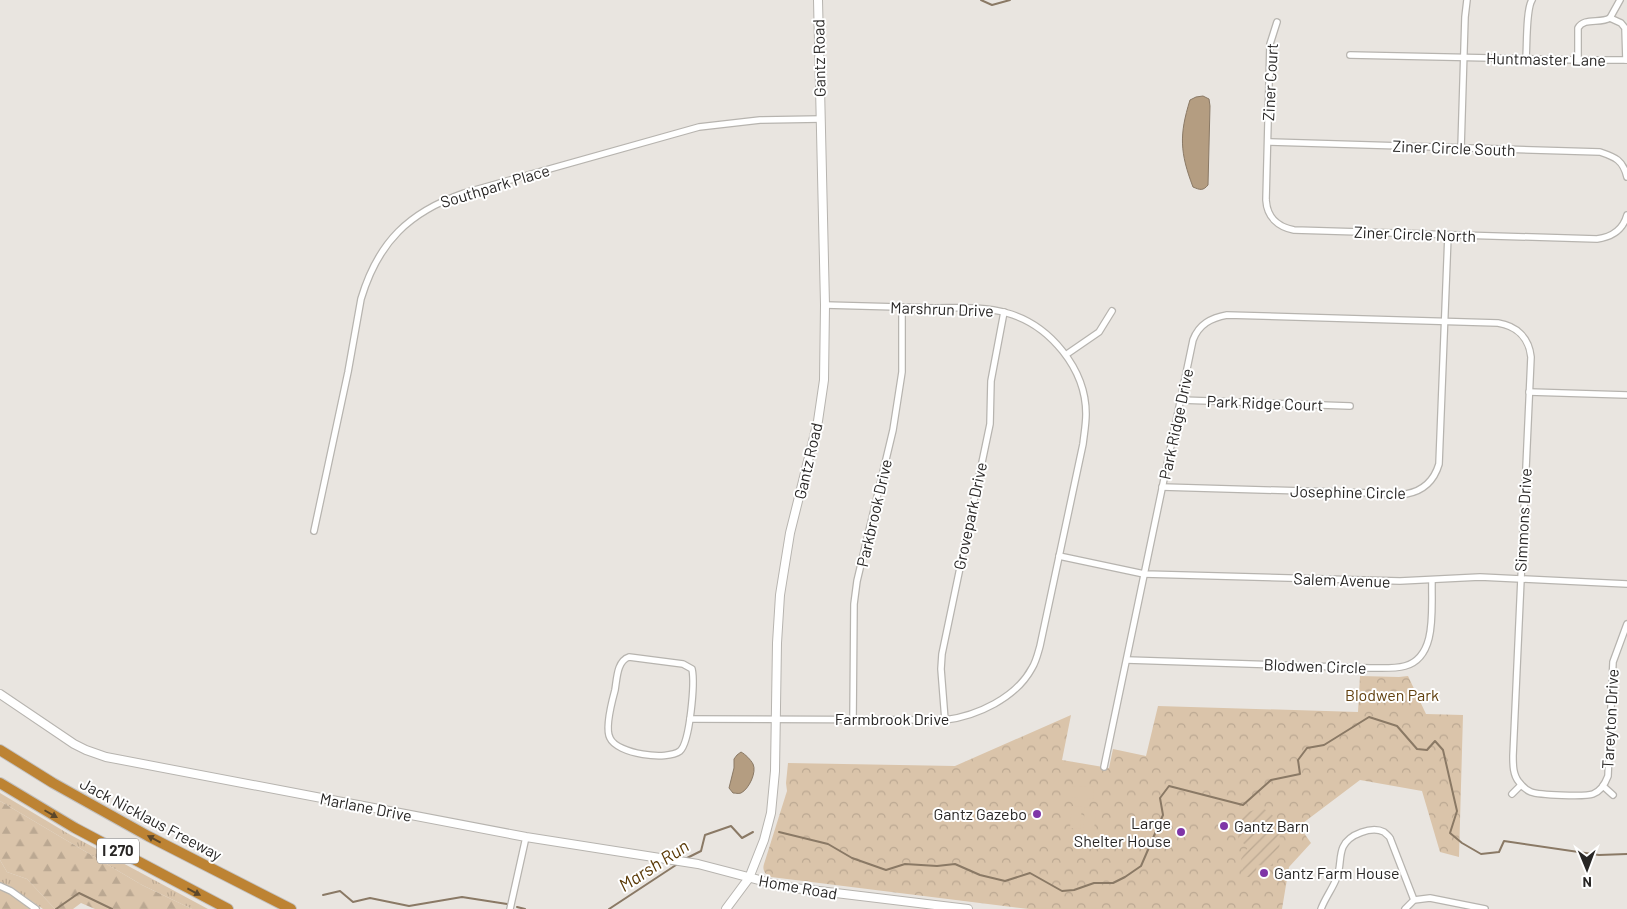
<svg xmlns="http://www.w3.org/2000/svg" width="1627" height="909" viewBox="0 0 1627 909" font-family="Barlow,sans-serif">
  <defs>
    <pattern id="grass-tufts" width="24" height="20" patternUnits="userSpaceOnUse" patternTransform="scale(1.25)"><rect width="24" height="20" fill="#dac4aa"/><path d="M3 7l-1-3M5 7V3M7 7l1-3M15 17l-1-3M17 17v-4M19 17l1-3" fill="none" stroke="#bba892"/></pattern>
    <pattern id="forest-firs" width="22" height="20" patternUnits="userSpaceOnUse" patternTransform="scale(1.25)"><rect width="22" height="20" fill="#dac4aa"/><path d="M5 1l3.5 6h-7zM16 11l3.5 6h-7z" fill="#bba892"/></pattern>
    <pattern id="park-crowns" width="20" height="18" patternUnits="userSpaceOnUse" patternTransform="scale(1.25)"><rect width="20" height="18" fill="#dac4aa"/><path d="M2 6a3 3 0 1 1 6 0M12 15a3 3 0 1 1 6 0" fill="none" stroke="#bba892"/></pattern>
    <pattern id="garden-furrows" width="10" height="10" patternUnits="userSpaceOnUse" patternTransform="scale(1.25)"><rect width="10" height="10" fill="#dac4aa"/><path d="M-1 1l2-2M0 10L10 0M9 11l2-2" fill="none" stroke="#bba892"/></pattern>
  </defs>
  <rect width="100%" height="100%" fill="#e9e5e0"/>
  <g fill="url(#grass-tufts)">
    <path d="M0 793 67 833 208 909H192L142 885 0 801Z"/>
    <path d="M0 860 7 872 27 879 55 909H43L11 887 0 884Z"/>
  </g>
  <g fill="url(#forest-firs)">
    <path d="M0 801 142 885 192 909H95L81 903 73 909H55L27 879 7 872 0 860Z"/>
    <path d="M0 890 5 891 30 909H0Z"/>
  </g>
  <path fill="url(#park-crowns)" d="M1360 676 1399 677 1408 676 1426 714 1463 715 1459 857 1440 852 1422 791 1360 780 1299 826 1311 843 1289 867 1282 909H1029L771 877C765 875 762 870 764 864L787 791 786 783 788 763 955 766 1071 715 1062 760 1109 768 1113 749 1146 756 1158 706 1358 712Z"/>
  <path fill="url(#garden-furrows)" d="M1262 808C1283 818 1280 833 1279 853L1272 854 1273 866 1256 865 1257 877H1240L1243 868 1241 859 1248 847 1238 839 1239 827 1244 813Z"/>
  <g fill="#dac4aa">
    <path d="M1072 786 1094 787 1093 799 1072 797Z"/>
    <path d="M1072 806 1082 807 1080 829 1070 828Z"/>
    <path d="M1085 807 1096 808 1094 831 1083 830Z"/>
  </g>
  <g fill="#b49d81" stroke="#8a7965">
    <path d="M1203 96 1209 99 1210 106 1208 185C1203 191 1200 190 1193 187 1180 153 1179 135 1190 100L1196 97Z"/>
    <path d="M741 752C745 754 751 760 753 764 757 772 749 789 741 793 738 794 736 793 733 793L729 788 734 768V759L737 755Z"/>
  </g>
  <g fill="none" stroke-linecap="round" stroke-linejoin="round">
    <g stroke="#8a7965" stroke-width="2">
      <path d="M981 0 992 5 1010 0"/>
      <path d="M779 832 828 844 852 858 886 870 905 864 937 866 955 864 980 875 1005 881 1030 873 1062 891 1074 890 1094 883H1113L1125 877 1141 866 1163 815 1160 798 1169 786 1243 805 1271 780 1300 774 1298 760 1307 748 1324 745 1369 717 1397 726 1417 749 1427 750 1435 741 1443 750 1457 811 1450 833 1462 843 1481 854 1499 852 1504 841 1599 855 1627 854"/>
      <path d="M685 859 701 851 705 835 731 826 742 838 753 832"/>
      <path d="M323 895 340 891 353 902 370 898 409 906 462 897 507 904"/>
      <path d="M517 907 525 909"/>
      <path d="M56 909 79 893 112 909"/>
      <path d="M609 909 679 863"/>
    </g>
    <defs>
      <g id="street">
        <path d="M1620 0 1610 18 1621 23 1625 28 1626 60"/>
        <path d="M1277 22 1270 44 1266 200C1267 217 1278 227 1294 230L1597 239C1612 237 1623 230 1627 215"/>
        <path d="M1350 55 1578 60H1627"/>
        <path d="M1526 58C1527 46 1526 9 1532 0"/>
        <path d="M1578 60V28C1584 17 1600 24 1610 18"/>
        <path d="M1268 142 1600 152C1615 157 1623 160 1627 177"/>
        <path d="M1461 148 1465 17 1467 0"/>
        <path d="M1067 354 1099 332 1112 311"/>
        <path d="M1529 392 1627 395"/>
        <path d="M1181 400 1350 406"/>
        <path d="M1162 487 1406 494C1423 491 1434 481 1439 464L1448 235"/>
        <path d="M314 531 348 372 361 299C378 242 409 212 464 193L699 127 760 120 821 119"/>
        <path d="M1059 556 1144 574 1400 581 1480 577 1627 584"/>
        <path d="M629 657 683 664 692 669C695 683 690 742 680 751 667 761 617 754 610 738 605 729 612 701 615 690 617 678 617 661 629 657Z"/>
        <path d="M1127 660 1370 668C1382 668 1394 669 1405 666 1438 657 1431 608 1432 580"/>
        <path d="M690 719 945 720C977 716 1016 698 1032 668 1036 662 1038 653 1040 646L1083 444C1084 435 1086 424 1086 414 1086 369 1050 325 1007 313 984 306 958 308 935 308 898 307 861 306 825 305"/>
        <path d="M853 720 854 604 857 581 893 430 902 372V307"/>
        <path d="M945 720 941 669 942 654 990 424 991 381 1004 312"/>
        <path d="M1104 767 1193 340C1199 324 1211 318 1227 315L1498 323C1517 326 1529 338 1531 357L1513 756C1513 765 1513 775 1519 782 1522 786 1526 790 1531 792 1539 795 1585 797 1593 794 1601 791 1605 784 1608 776L1613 662 1627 624"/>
        <path d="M1603 786 1613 795"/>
        <path d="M1512 794 1521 785"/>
        <path d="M0 886 11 891 36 909"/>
        <path d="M510 909 526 837"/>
        <path d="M1321 909C1325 898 1333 888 1337 877 1341 867 1339 856 1343 847 1349 834 1372 826 1384 832 1385 833 1390 837 1390 838L1414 900"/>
        <path d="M1405 909 1414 900 1430 898 1485 909"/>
      </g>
      <g id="secondary">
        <path d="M0 694 74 744 86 750 106 757 526 837 698 864 786 887 968 909"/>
        <path d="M726 909 749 878 764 840 771 813 775 771 777 643 780 595 790 533 818 421 824 380 825 305 818 0"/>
      </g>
      <g id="highway">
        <path d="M0 750 53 783 148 836 291 909"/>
        <path d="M0 783 75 828 228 909"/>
      </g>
    </defs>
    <use href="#street" stroke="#b7b4af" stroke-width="8"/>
    <use href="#secondary" stroke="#b7b4af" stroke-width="10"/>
    <use href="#highway" stroke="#c3c2c2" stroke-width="12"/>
    <use href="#street" stroke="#fff" stroke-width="5.5"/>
    <use href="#secondary" stroke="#fff" stroke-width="8"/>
    <use href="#highway" stroke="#bd8333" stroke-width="10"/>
  </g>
  <defs><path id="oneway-solid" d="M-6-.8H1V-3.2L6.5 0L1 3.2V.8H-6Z" transform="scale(1.25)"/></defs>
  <g fill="#5c472a">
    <use href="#oneway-solid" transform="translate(51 814) rotate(30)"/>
    <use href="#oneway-solid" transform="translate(154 839) rotate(-152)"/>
    <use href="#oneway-solid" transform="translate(194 892) rotate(28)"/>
  </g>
  <g fill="#7f35a7" stroke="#fff" stroke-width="2">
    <circle cx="1037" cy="814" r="5"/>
    <circle cx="1224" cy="826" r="5"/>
    <circle cx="1181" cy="832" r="5"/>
    <circle cx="1264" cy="873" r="5"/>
  </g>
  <g text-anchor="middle" stroke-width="4" stroke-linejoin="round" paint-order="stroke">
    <rect fill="#fff" stroke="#686766" stroke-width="1" x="97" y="838.5" width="42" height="25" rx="4"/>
    <g font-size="15" font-weight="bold" fill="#282625">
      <text x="118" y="856">I 270</text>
    </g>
    <g font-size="16" fill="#282625" stroke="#fff">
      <text transform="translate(819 58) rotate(-91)" y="6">Gantz Road</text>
      <text transform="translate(1546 59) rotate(1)" y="6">Huntmaster Lane</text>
      <text transform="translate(1270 82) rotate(-87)" y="6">Ziner Court</text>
      <text transform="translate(1454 148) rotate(2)" y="6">Ziner Circle South</text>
      <text transform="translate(495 186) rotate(-17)" y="6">Southpark Place</text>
      <text transform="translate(1415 234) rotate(2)" y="6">Ziner Circle North</text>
      <text transform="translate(942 309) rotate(2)" y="6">Marshrun Drive</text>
      <text transform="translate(1265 403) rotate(2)" y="6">Park Ridge Court</text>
      <text transform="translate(1176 424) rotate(-78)" y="6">Park Ridge Drive</text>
      <text transform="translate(808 461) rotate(-77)" y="6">Gantz Road</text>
      <text transform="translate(1348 492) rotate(1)" y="6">Josephine Circle</text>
      <text transform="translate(874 513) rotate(-77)" y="6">Parkbrook Drive</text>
      <text transform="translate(970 516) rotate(-78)" y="6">Grovepark Drive</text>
      <text transform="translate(1523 520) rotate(-87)" y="6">Simmons Drive</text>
      <text transform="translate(1342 580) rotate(2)" y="6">Salem Avenue</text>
      <text transform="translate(1315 666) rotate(2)" y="6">Blodwen Circle</text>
      <text x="892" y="725">Farmbrook Drive</text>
      <text transform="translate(1610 719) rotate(-87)" y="6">Tareyton Drive</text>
      <text transform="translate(366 807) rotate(11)" y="6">Marlane Drive</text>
      <text transform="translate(151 819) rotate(28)" y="6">Jack Nicklaus Freeway</text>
      <text transform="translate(798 887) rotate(10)" y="6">Home Road</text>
    </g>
    <g font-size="16" fill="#61400f" stroke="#fff">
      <text x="1392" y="701">Blodwen Park</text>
    </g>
    <g font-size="16" fill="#282625" stroke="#fff" text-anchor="end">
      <text x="1027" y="820">Gantz Gazebo</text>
      <text x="1171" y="829">Large<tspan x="1171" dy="18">Shelter House</tspan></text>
      <text x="1234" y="832" text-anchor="start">Gantz Barn</text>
      <text x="1274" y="879" text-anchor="start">Gantz Farm House</text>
    </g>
    <g font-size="18" font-style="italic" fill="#593804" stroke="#fff">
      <text transform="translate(654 866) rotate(-33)" y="6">Marsh Run</text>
    </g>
  </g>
  <g transform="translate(1587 869) rotate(179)" stroke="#ffffff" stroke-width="4" paint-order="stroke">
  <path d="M0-4L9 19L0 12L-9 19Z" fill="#282625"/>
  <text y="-8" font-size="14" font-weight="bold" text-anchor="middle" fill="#282625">N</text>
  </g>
</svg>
